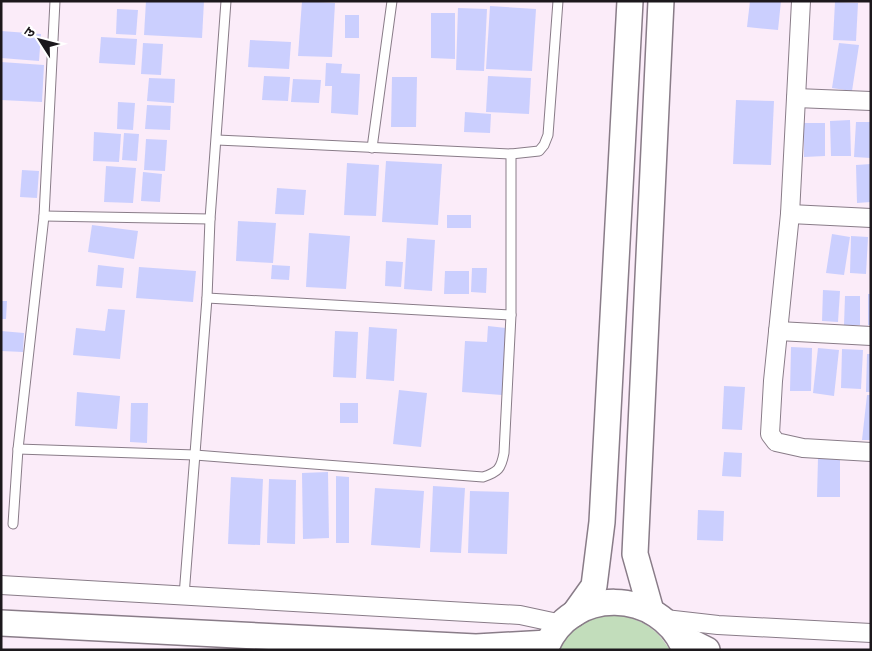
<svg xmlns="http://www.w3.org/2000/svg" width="872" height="651" viewBox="0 0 872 651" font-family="Jost,'Noto Sans Devanagari',sans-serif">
  <rect width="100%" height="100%" fill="#fbecf9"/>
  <path fill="#c2ddbb" d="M620 615C645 622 655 627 670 650H558C563 635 581 622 596 617 603 615 612 615 620 615Z"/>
  <g fill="#cbcffe">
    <path d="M146 1H204L202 38 144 35Z"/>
    <path d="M302 1 335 3 332 57 298 56Z"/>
    <path d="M750 1H781L778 30 747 27Z"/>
    <path d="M835 2 858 3 856 41 833 40Z"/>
    <path d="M490 6 536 9 532 71 486 69Z"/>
    <path d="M458 8 487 9 484 71 456 70Z"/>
    <path d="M117 9 138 10 136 35 116 34Z"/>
    <path d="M431 13H455V59L431 58Z"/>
    <rect x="345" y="15" width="14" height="23"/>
    <path d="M1 31 41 34 39 61 1 58Z"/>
    <path d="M101 37 137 39 135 65 99 63Z"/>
    <path d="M250 40 291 42 289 69 248 67Z"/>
    <path d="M143 43 163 44 161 75 141 74Z"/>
    <path d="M839 43 859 45 852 91 832 88Z"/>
    <path d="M1 62 44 65 42 102 1 100Z"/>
    <path d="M326 63 342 64 341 73 360 74 358 115 331 113 332 86H325Z"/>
    <path d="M264 76 290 77 288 101 262 100Z"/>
    <path d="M488 76 531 78 529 114 486 112Z"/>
    <path d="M392 77H417L416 127H391Z"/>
    <path d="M149 78 175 79 174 103 147 101Z"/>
    <path d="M293 79 321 80 319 103 291 102Z"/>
    <path d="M736 100 774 101 771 165 733 164Z"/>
    <path d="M118 102 135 103 133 130 117 129Z"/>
    <path d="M147 105 171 106 170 130 145 129Z"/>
    <path d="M465 112 491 114 490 133 464 132Z"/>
    <path d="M850 120 851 156H831L830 121Z"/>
    <path d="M856 122H871V158L854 157Z"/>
    <path d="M804 123H825V156L804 157Z"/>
    <path d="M94 132 121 134 119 162 93 161Z"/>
    <path d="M124 133 139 134 137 161 122 160Z"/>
    <path d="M146 139 167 140 165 171 144 170Z"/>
    <path d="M386 161 442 164 438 225 382 222Z"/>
    <path d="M347 163 379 165 376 216 344 215Z"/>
    <path d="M871 164V202L857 203 856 165Z"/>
    <path d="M106 166 136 168 133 203 104 202Z"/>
    <path d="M22 170 39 171 37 198 20 197Z"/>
    <path d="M143 172 162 174 160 202 141 201Z"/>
    <path d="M277 188 306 190 304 215 275 214Z"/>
    <rect x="447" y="215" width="24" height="13"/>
    <path d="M238 221 276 223 273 263 236 261Z"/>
    <path d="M92 225 138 231 134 259 88 252Z"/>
    <path d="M309 233 350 236 346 289 306 287Z"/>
    <path d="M832 234 850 237 844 275 826 273Z"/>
    <path d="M851 236 868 237 866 274 850 273Z"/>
    <path d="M407 238 435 240 432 291 404 289Z"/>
    <path d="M386 261 403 262 401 287 385 286Z"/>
    <path d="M98 265 124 268 122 288 96 286Z"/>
    <path d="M272 265 290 266 289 280 271 279Z"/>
    <path d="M139 267 196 271 193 302 136 298Z"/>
    <path d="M472 268H487L486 293 471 292Z"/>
    <path d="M445 271H469V294H444Z"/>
    <path d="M823 290 840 291 838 322 822 321Z"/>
    <rect x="868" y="294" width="3" height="31"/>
    <path d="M845 296H860V325H844Z"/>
    <path d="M1 301H7L6 319H1Z"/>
    <path d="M108 309 125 310 120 359 73 355 76 328 105 331Z"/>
    <path d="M488 326 506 328 502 395 462 392 465 341 487 342Z"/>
    <path d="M369 327 397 329 394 381 366 379Z"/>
    <path d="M1 331 24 333 23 352 1 351Z"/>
    <path d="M335 331 358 332 356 378 333 377Z"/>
    <path d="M791 347 812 348 811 391H790Z"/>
    <path d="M818 348 839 350 834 396 813 393Z"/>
    <path d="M842 349 863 350 861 389 841 388Z"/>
    <path d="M867 354H871V392H866Z"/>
    <path d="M724 386 745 387 742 430 722 429Z"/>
    <path d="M399 390 427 393 421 447 393 444Z"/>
    <path d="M77 392 120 396 117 429 75 426Z"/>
    <path d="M867 395H871V440H862Z"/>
    <path d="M131 403H148L147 443 130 442Z"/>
    <rect x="340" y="403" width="18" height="20"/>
    <path d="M724 452 742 453 741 477 722 476Z"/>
    <path d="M818 458H840V497H817Z"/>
    <path d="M328 472 329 538 303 539 302 473Z"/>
    <path d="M336 476 349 477V543H336Z"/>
    <path d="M231 477 263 479 260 545 228 544Z"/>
    <path d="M269 479 296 480 295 544 267 543Z"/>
    <path d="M433 486 465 488 461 553 430 552Z"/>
    <path d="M375 488 424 491 420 548 371 545Z"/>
    <path d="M470 491 509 492 507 554 468 553Z"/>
    <path d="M698 510 724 511 723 541 697 540Z"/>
  </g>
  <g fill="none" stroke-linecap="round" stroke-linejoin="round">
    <defs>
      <g id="lane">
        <path d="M217 140 511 154 539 151 544 145 548 135 558 1"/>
        <path d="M372 148 392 1"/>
        <path d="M44 216 210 219"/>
        <path d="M207 298 511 315"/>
        <path d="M18 449 195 455 483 477C498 472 501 469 504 453L511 315V154"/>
        <path d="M13 524 18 449 44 216 55 1"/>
        <path d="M184 596 207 298 210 219 226 1"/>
      </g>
      <g id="street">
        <path d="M801 1 790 214 773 381 770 434 776 442 803 448 871 452"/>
        <path d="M796 98 871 101"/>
        <path d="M790 214 871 218"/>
        <path d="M778 331 871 336"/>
        <path d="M1 585 520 615 562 624"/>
        <path d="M665 619 718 625 871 633"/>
      </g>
      <g id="secondary">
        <path d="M651 611 635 554 661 1"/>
        <path d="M574 614 594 586 602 522 630 1"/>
        <path d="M1 623 476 647 548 643"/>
        <path d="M681 637 707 650"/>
        <path d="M545 650C569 585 661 588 685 650"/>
      </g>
    </defs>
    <use href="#lane" stroke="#897c88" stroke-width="11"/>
    <use href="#street" stroke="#897c88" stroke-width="20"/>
    <use href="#secondary" stroke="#897c88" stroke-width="28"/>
    <use href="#lane" stroke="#fff" stroke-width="9"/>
    <use href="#street" stroke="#fff" stroke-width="18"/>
    <use href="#secondary" stroke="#fff" stroke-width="25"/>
  </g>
  <rect width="872" height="651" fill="none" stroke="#1c181c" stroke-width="5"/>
  <g transform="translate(40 40) rotate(306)" stroke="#ffffff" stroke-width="4" paint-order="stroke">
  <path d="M0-4L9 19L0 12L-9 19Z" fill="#1c181c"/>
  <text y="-8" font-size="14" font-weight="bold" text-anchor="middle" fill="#1c181c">उ</text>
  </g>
</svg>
